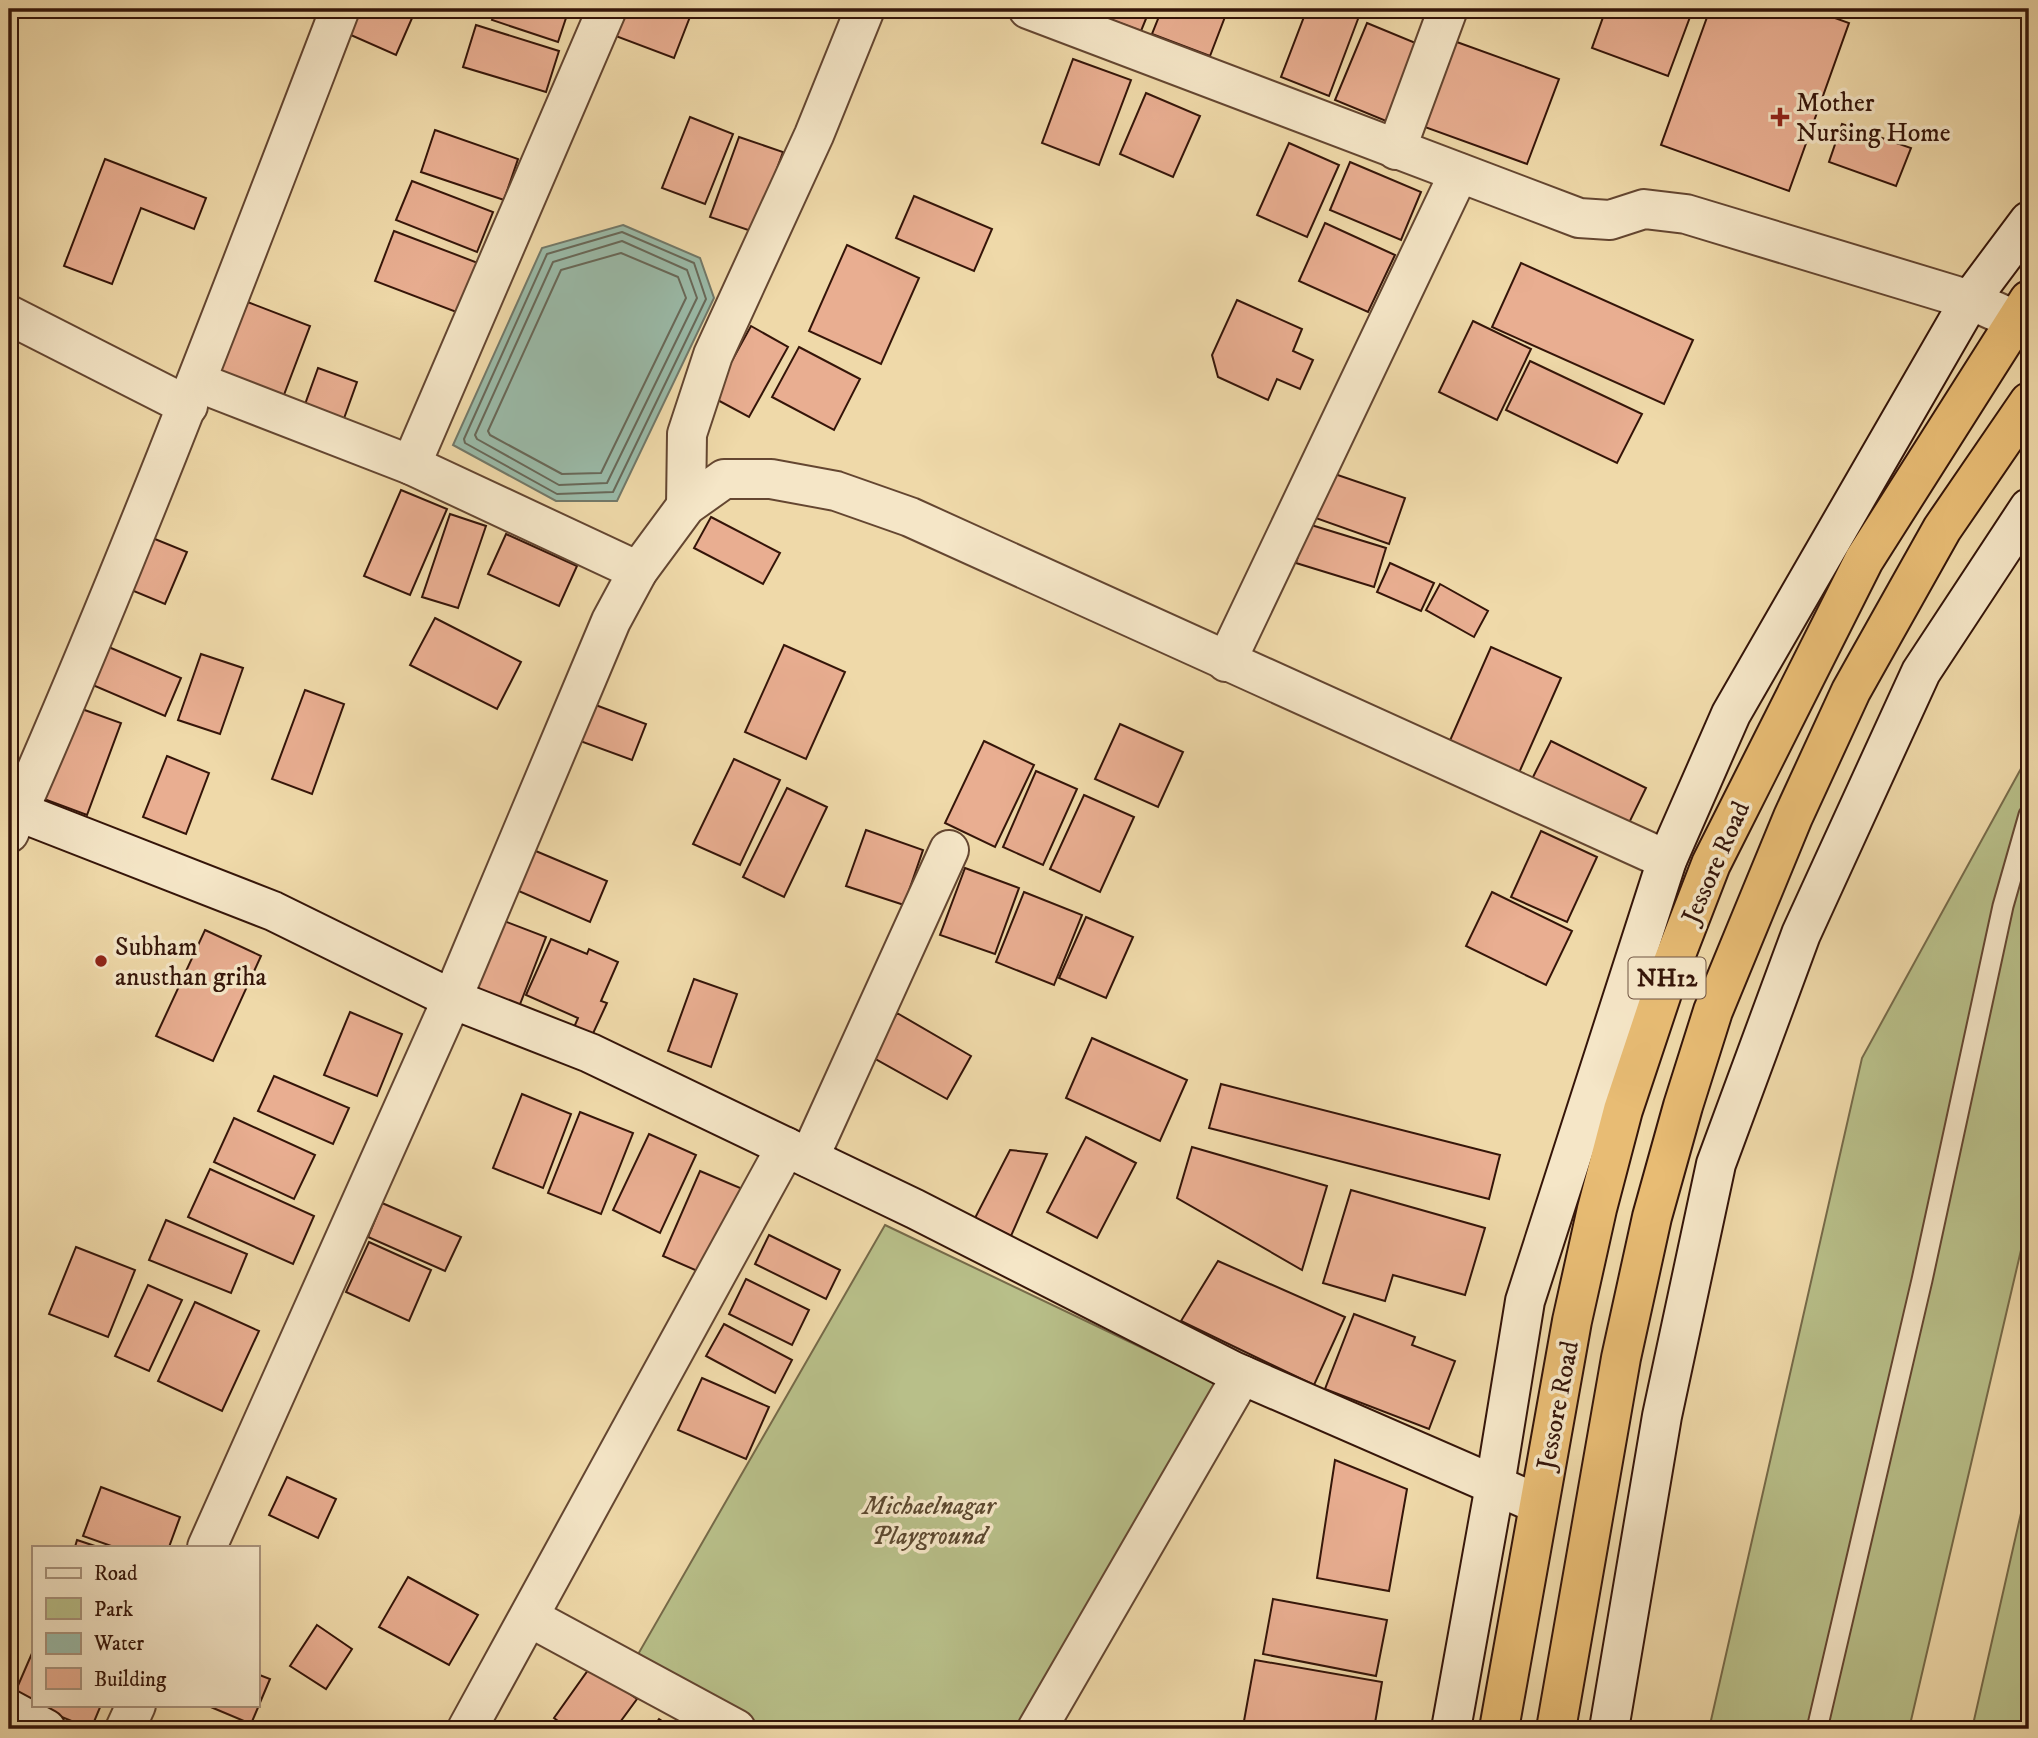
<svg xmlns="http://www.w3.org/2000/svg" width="2038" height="1738" viewBox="0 0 2038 1738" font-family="'IM FELL DW Pica',serif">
  <rect width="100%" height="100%" fill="#efd9a9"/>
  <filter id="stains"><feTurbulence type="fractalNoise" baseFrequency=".00286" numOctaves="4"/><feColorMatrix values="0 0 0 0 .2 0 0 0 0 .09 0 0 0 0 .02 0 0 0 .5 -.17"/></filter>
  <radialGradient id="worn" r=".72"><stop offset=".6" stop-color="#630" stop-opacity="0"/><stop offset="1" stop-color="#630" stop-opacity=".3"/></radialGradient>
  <g fill="#b8bf89" stroke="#766a49" stroke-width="2">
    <path d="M2029 754V1216L1909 1729H1709L1862 1058Z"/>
    <path d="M885 1225 1220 1385 1022 1729H767L637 1656Z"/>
    <path d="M2029 1478V1729H1972Z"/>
  </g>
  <path fill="#9abaa8" stroke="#727868" stroke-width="2" d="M623 225 700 258 714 298 617 501H556L453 445 542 248Z"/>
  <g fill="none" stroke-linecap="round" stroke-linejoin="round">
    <g stroke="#686858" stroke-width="2">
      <path d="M622 232 694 263 706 299 613 492 557 494 465 443 464 439 547 254Z"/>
      <path d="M622 241 687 270 697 298 607 483 559 485 477 439 475 435 553 262Z"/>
      <path d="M621 253 678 277 686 298 601 473 562 474 490 435 488 431 561 270Z"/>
    </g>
  </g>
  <g fill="#e9ae91" stroke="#351509" stroke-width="2">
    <path d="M355 9H416L396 55 344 32Z"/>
    <path d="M496 9H569L558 42 492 20Z"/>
    <path d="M623 9H693L674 58 613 35Z"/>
    <path d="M1089 9H1150L1141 31 1088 11Z"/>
    <path d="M1162 9H1228L1210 56 1152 34Z"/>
    <path d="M1307 9H1354L1361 11 1329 96 1281 77Z"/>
    <path d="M1606 9H1693L1668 76 1592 48Z"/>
    <path d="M1710 9H1810L1849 23 1789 191 1661 145Z"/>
    <path d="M1367 23 1418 44 1386 121 1335 100Z"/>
    <path d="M476 25 559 51 546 92 463 67Z"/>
    <path d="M1454 41 1559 79 1527 164 1422 126Z"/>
    <path d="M1073 59 1131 80 1099 165 1042 143Z"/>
    <path d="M1146 93 1200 116 1173 177 1120 154Z"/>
    <path d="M690 117 733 134 705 204 662 188Z"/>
    <path d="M1842 124 1911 148 1896 186 1829 162Z"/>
    <path d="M435 130 518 159 504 200 421 172Z"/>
    <path d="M739 137 783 152 754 232 710 217Z"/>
    <path d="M1289 143 1339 165 1307 237 1257 215Z"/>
    <path d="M105 159 206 198 194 229 141 208 112 284 64 266Z"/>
    <path d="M1350 162 1421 192 1401 240 1330 210Z"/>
    <path d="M412 181 493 212 477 252 396 220Z"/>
    <path d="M914 196 992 229 974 271 896 238Z"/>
    <path d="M1325 223 1395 255 1368 312 1299 281Z"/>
    <path d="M394 231 478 263 459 313 375 281Z"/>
    <path d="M847 245 919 278 881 364 809 331Z"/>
    <path d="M1521 263 1693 340 1664 404 1492 327Z"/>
    <path d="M1237 300 1302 329 1293 351 1313 360 1300 389 1277 379 1268 400 1218 377 1212 355Z"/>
    <path d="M245 301 310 326 282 400 216 375Z"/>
    <path d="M1473 321 1531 349 1497 420 1439 392Z"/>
    <path d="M751 326 788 347 749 417 712 397Z"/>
    <path d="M799 347 860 379 834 430 772 397Z"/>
    <path d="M1530 361 1642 414 1617 463 1506 410Z"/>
    <path d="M318 368 357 382 342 424 303 410Z"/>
    <path d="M1326 471 1405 498 1389 544 1310 516Z"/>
    <path d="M401 490 447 509 410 595 364 576Z"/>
    <path d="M450 514 486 526 458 608 422 597Z"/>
    <path d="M711 517 780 553 763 584 694 548Z"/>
    <path d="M1308 524 1386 548 1374 587 1296 563Z"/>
    <path d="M506 534 577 566 559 606 488 574Z"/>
    <path d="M145 535 187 552 165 604 124 587Z"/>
    <path d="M1390 563 1434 583 1421 611 1377 592Z"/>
    <path d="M1440 584 1488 611 1474 637 1426 610Z"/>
    <path d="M435 618 521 662 497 709 410 665Z"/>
    <path d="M104 645 181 678 165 716 88 683Z"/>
    <path d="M784 645 845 672 806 759 745 732Z"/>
    <path d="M1491 647 1561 678 1518 775 1448 745Z"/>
    <path d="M201 654 243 668 220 734 178 720Z"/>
    <path d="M305 690 344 704 312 794 272 779Z"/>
    <path d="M593 704 646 724 632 760 580 741Z"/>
    <path d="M79 708 121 723 87 815 44 799Z"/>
    <path d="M1120 724 1183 752 1158 807 1095 779Z"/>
    <path d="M984 741 1034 765 995 847 945 823Z"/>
    <path d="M1551 741 1646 788 1628 825 1532 779Z"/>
    <path d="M167 756 209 773 186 834 143 817Z"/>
    <path d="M734 759 780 780 740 865 693 844Z"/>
    <path d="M1036 771 1077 789 1043 865 1003 847Z"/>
    <path d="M787 788 827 807 784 897 743 877Z"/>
    <path d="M1084 795 1134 817 1100 892 1050 869Z"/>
    <path d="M866 830 923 850 904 905 846 886Z"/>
    <path d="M1541 831 1597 857 1567 922 1511 897Z"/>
    <path d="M531 849 607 881 590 922 514 889Z"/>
    <path d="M965 868 1019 888 995 954 940 935Z"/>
    <path d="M1024 892 1082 915 1054 985 996 962Z"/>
    <path d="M1492 892 1572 931 1546 985 1466 946Z"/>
    <path d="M491 916 546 937 517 1012 462 990Z"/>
    <path d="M1086 917 1133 937 1106 998 1059 978Z"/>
    <path d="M205 930 261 956 213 1061 156 1036Z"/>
    <path d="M551 939 587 954 589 949 618 962 601 1001 607 1003 590 1040 572 1032 578 1018 526 995Z"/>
    <path d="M694 979 737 994 711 1067 668 1051Z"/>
    <path d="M350 1012 402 1034 377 1096 324 1075Z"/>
    <path d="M897 1013 971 1056 947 1099 872 1057Z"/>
    <path d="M1092 1038 1187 1080 1160 1141 1066 1098Z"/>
    <path d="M274 1076 349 1108 333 1144 258 1111Z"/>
    <path d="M1221 1084 1500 1155 1489 1199 1209 1128Z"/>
    <path d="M522 1094 571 1114 543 1188 493 1168Z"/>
    <path d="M580 1112 633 1133 601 1214 548 1193Z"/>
    <path d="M234 1118 315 1155 294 1199 214 1162Z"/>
    <path d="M649 1134 696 1155 660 1233 613 1210Z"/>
    <path d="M1086 1137 1136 1163 1097 1238 1047 1212Z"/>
    <path d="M1192 1147 1327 1186 1302 1270 1177 1198Z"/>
    <path d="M1010 1150 1047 1154 1011 1236 975 1218Z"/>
    <path d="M210 1169 314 1216 293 1264 188 1217Z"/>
    <path d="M700 1171 745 1190 709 1276 663 1256Z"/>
    <path d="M1351 1190 1485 1228 1465 1295 1393 1275 1385 1301 1323 1283Z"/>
    <path d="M382 1203 461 1237 445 1271 368 1237Z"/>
    <path d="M166 1220 247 1254 231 1293 149 1260Z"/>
    <path d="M769 1235 840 1270 826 1299 755 1264Z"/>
    <path d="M369 1242 431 1270 409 1321 346 1292Z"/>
    <path d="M76 1247 135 1270 108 1337 49 1314Z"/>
    <path d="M1218 1261 1345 1317 1314 1385 1181 1321Z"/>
    <path d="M746 1279 809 1310 792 1345 729 1314Z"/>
    <path d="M148 1285 182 1300 149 1371 115 1356Z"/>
    <path d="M195 1302 259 1331 222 1411 158 1381Z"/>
    <path d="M1354 1314 1415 1337 1412 1345 1455 1361 1429 1429 1325 1389Z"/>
    <path d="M724 1324 792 1360 775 1393 706 1356Z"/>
    <path d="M702 1378 769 1407 746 1459 678 1430Z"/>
    <path d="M1335 1460 1407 1489 1389 1591 1317 1578Z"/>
    <path d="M287 1477 336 1499 318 1538 269 1515Z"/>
    <path d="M101 1487 180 1517 169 1547H114L83 1536Z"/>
    <path d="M77 1540 98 1547H75Z"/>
    <path d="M408 1577 478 1615 449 1665 379 1627Z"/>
    <path d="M1273 1599 1387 1620 1376 1676 1263 1654Z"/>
    <path d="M317 1625 352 1649 326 1689 290 1666Z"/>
    <path d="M33 1651V1705H101L91 1729 13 1697Z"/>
    <path d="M1255 1660 1382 1682 1374 1729H1291L1244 1721Z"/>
    <path d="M591 1666 637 1699 615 1729H569L554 1718Z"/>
    <path d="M257 1674 270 1679 251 1724 206 1705H257Z"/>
    <path d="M659 1719 674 1729H652Z"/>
  </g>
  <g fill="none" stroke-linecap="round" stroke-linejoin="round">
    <defs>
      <path id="lane" d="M1817 1729 1922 1280 2003 906 2029 815"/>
      <g id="street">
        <path d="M1028 9 1579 218 1610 220 1644 209 1686 214 1970 300 2015 320"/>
        <path d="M1396 150 1448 9"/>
        <path d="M9 315 188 406"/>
        <path d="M197 382 411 465 638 571"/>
        <path d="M411 465 607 9"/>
        <path d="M686 506 687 434 713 355 814 135 865 9"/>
        <path d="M1226 662 1459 173"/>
        <path d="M9 833C129 562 234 285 340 9"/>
        <path d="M809 1158 949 850"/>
        <path d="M207 1547 452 999 611 621 638 571 686 506 724 479H771L836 491 910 517 1667 860"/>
        <path d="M529 1617 736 1729"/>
        <path d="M125 1729 136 1705"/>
        <path d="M467 1729 786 1147"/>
        <path d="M1037 1729 1242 1375"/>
      </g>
      <g id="secondary">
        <path d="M9 808 273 911 452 999 590 1053 915 1209 1233 1371 1538 1504"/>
        <path d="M9 1709 46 1729"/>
        <path d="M1451 1729 1495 1485 1525 1301 1667 860 1731 714 1970 300 2029 221"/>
        <path d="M1609 1729 1662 1416 1716 1164 1801 934 1921 672 2029 508"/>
      </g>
      <g id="highway">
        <path d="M1499 1729 1572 1321 1597 1209 1623 1110 1668 975 1711 864 1864 560 2029 300"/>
        <path d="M1556 1729 1621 1358 1652 1217 1683 1106 1713 1011 1793 817 1851 691 1942 529 2029 402"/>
      </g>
    </defs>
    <use href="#lane" stroke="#644631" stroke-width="23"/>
    <use href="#street" stroke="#644631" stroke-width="42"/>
    <use href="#secondary" stroke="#351509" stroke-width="42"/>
    <use href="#highway" stroke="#351509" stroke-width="42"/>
    <use href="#lane" stroke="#f5e6c7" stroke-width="19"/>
    <use href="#street" stroke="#f5e6c7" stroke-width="38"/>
    <use href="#secondary" stroke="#f5e6c7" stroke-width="38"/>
    <use href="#highway" stroke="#e8bc74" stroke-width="38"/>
  </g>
  <g fill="#8f2418" stroke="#f5e6c7" stroke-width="2.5">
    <path d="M1776.5 106.5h7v7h7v7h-7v7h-7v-7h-7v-7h7z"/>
    <circle cx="101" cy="961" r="7"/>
  </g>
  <g text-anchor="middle" stroke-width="7" stroke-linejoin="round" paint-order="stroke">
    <rect fill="#f5e6c7" stroke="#6f5442" stroke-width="2" x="1628.5" y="957.5" width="77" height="41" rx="5"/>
    <g font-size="24" font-weight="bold" fill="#351509">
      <text x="1667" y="986">NH12</text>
    </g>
    <g font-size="26" fill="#351509" stroke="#f5e6c7" text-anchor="start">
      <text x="1796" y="111">Mother<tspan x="1796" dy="30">Nursing Home</tspan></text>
      <text x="115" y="955">Subham<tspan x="115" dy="30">anusthan griha</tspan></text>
    </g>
    <g font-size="26" fill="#351509" stroke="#f5e6c7">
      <text transform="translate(1715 862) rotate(-66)" y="9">Jessore Road</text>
      <text transform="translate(1557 1405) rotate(-79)" y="9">Jessore Road</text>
    </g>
    <g font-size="26" font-style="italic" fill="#5c482f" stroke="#f5e6c7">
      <text x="929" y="1514">Michaelnagar<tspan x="929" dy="30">Playground</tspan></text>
    </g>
  </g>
  <rect width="2038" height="1738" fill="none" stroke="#efd9a9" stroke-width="35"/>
  <rect x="10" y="10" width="2017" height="1717" fill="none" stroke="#351509" stroke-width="3.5"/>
  <rect x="18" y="18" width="2003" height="1703" fill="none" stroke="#351509" stroke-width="2"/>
  <rect x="32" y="1546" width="228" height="161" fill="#f5e6c7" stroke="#a8927b" stroke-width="2"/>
  <rect x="46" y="1568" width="35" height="10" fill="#f5e6c7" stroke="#a8927b" stroke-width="2"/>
  <text x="94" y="1580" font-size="21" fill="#351509">Road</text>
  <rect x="46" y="1598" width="35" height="21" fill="#b8bf89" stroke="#a8927b" stroke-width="2"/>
  <text x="94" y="1616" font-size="21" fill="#351509">Park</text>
  <rect x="46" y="1633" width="35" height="21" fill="#9abaa8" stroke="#a8927b" stroke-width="2"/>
  <text x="94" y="1650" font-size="21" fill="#351509">Water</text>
  <rect x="46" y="1668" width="35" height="21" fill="#e9ae91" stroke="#a8927b" stroke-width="2"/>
  <text x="94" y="1686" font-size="21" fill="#351509">Building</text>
  <rect width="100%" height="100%" filter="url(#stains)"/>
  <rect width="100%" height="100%" fill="url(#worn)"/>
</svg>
